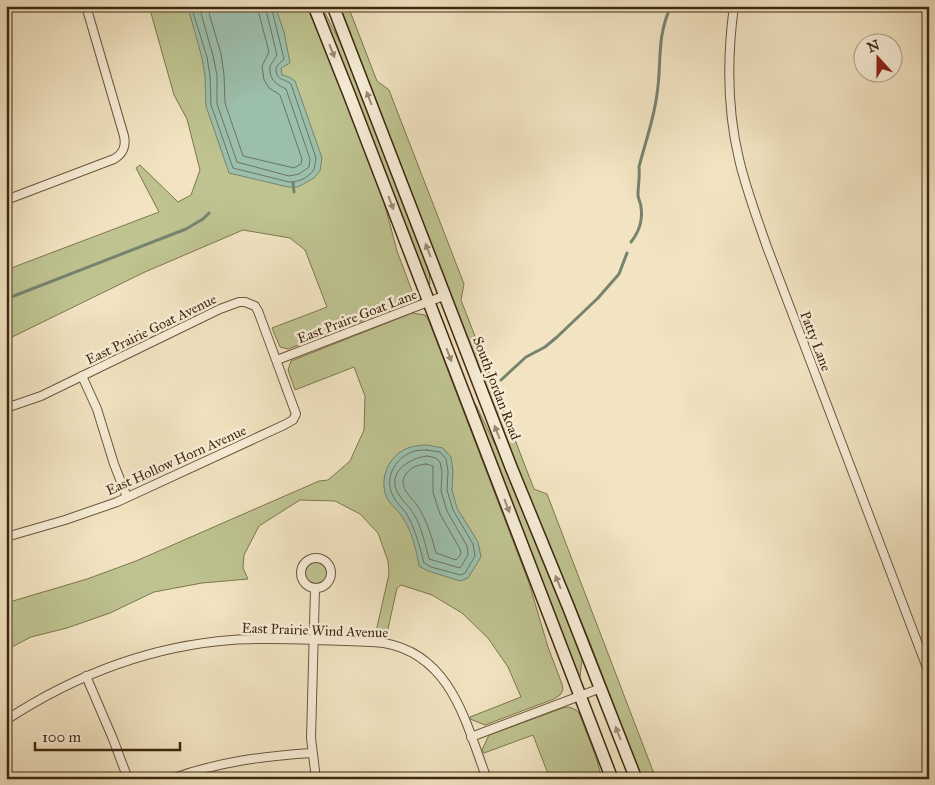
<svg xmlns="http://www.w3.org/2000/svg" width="935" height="785" viewBox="0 0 935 785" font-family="'IM FELL Great Primer',serif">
  <rect width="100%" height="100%" fill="#f2e4c2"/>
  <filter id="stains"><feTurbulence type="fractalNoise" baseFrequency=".004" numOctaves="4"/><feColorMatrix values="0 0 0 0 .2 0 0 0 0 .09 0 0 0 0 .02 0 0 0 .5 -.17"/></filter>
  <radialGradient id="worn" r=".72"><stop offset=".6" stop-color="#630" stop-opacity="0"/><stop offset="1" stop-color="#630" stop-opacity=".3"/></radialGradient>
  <g fill="#bec390" stroke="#7e7650">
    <path d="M149 6H307L351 114 384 202 397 251 412 291V297L408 303 288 349 280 347 272 328 327 307 305 250 290 238 243 230 145 272 6 340V270L159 212 136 168 140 165 178 202 191 195 200 170 187 119 174 95Z"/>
    <path d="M340 6H348L377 81 389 90 464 284 461 300 534 489 547 494 656 779H642L589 640 527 493Z"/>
    <path d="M324 11 347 56 429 269 430 284 428 285 322 12Z"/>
    <path d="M412 313 425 315 429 321 529 583 548 647 562 684 563 690 560 695 554 699 485 725 470 719V717L521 697 508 667 488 638 462 613 432 595 401 585 397 588 386 638 375 636 389 574 388 561 378 533 360 514 335 501 300 500 259 526 244 555 243 568 248 579 202 583 154 592 110 613 67 628 31 637 6 650V603L87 579 136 561 319 481 328 480 350 461 364 430 365 396 354 367 295 390 288 370 291 361Z"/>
    <path d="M474 405H476L499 453 577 642 582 660 580 677 578 678Z"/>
    <circle cx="316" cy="573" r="11"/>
    <path d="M569 707 576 710 579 713 596 757 602 779H550L533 735 484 753 482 750 489 735 563 708Z"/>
  </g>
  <g fill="#9cbfac" stroke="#76836e">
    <path d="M185 6H275L284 32 290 63 281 68 282 75 289 77 295 81 322 158 320 171 314 178 298 187H288L229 173 206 106 205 76 202 58 189 11Z"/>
    <path d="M427 445 443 448 451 457 453 471 452 490 457 508 478 542 481 557 468 578 460 581 428 571 419 566C416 549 412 532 403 518 399 511 392 506 388 500 377 480 389 453 411 447 416 446 422 445 427 445Z"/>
  </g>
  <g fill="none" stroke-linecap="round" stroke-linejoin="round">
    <g stroke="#6d745e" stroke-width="1">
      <path d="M191 6 207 57 210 76 211 105 233 168 289 182C300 182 307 178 314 170L316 158 291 84C282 77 276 82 276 67L284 59 271 6"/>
      <path d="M199 6 213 56 217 75V104L237 162 289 176 299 174 309 167 310 159 286 89C275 84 269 79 270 66L277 55 265 6"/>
      <path d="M207 6 221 54 224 75 225 103 243 156 294 168 301 164 302 159 280 95 269 88 264 80 262 66 269 52 257 6"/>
      <path d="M427 450 440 452 446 459 448 471 447 490 453 510 473 544 475 556 465 573 461 575 431 567 424 563C420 547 416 533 409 518 405 510 397 504 393 496 384 479 394 459 412 452 416 450 422 450 427 450Z"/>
      <path d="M427 456 436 458 440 462 442 472 441 491 447 511 467 546 468 555 460 568 429 559C425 543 422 529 414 514 410 507 403 502 399 495 385 474 408 458 427 456Z"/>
      <path d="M426 464 433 466V492L440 514 460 549 461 554 456 560 436 553C432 538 428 524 420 510 414 498 396 488 406 474 411 467 418 465 426 464Z"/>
    </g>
    <g stroke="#76836e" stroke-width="3">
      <path d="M293 183 294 192"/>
      <path d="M631 242C639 232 643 221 641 207 641 203 638 199 638 195 638 186 640 177 639 167 645 143 654 119 657 94 662 62 656 38 671 6"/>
      <path d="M6 299 186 229 203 219 209 213"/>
      <path d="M501 380 526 357 545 347 557 337 598 298 619 274 627 253"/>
    </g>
    <defs>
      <g id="street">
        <path d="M734 6C727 57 727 109 739 159 746 189 757 218 767 247L929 673"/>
        <path d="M6 200 114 159C124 153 126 146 124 136L86 6"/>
        <path d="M277 360 446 295"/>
        <path d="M82 376 97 409 114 464 127 497"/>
        <path d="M6 408 41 396 220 309 239 302H245L255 306 258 311 296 414 293 420 284 425 117 502 65 520 6 537"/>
        <circle cx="316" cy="573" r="15"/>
        <path d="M315 589 311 738 316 779"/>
        <path d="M86 676 113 739 128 779"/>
        <path d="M6 720C75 675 151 646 232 640 260 638 288 639 316 640 338 641 361 641 384 643 452 655 466 724 487 779"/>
        <path d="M471 737 601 688"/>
        <path d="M171 779C217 762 264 756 312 753"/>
      </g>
      <g id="secondary">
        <path d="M314 6 349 94 612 779"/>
        <path d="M333 6 511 467 568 606 636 779"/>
      </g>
    </defs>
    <use href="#street" stroke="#6b573c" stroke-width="10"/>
    <use href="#secondary" stroke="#3e2810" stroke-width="14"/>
    <use href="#street" stroke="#f7edd7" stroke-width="8"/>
    <use href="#secondary" stroke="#f7edd7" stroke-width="11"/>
  </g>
  <defs><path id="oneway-solid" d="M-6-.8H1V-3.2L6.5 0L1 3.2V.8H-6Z" transform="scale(1.25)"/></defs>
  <g fill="#9a8a74">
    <use href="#oneway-solid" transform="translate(332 51) rotate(68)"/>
    <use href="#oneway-solid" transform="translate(369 98) rotate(-111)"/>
    <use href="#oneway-solid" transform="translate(391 203) rotate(69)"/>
    <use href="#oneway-solid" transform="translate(428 250) rotate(-111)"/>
    <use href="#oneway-solid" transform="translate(449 355) rotate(69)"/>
    <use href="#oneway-solid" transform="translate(497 432) rotate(-111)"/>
    <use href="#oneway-solid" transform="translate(507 506) rotate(69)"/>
    <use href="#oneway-solid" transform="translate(558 582) rotate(-112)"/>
    <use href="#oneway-solid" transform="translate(618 733) rotate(-111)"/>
  </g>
  <g text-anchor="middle" stroke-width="5" stroke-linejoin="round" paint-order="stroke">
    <g font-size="14" fill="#3e2810" stroke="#f7edd7">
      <text transform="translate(357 316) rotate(-21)" y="5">East Praire Goat Lane</text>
      <text transform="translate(151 329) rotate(-26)" y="5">East Prairie Goat Avenue</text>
      <text transform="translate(816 341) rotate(69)" y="5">Patty Lane</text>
      <text transform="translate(497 388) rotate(69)" y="5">South Jordan Road</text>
      <text transform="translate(176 460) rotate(-24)" y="5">East Hollow Horn Avenue</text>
      <text transform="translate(315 630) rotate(2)" y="5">East Prairie Wind Avenue</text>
    </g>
  </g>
  <rect width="935" height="785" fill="none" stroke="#f2e4c2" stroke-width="25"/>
  <rect x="8" y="8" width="920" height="770" fill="none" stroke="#3e2810" stroke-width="2.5"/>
  <rect x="12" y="12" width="910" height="760" fill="none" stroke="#3e2810"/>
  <g transform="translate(878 58) rotate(339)"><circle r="24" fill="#f7edd7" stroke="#ad9e87"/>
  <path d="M0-4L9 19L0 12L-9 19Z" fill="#8f2418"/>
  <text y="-8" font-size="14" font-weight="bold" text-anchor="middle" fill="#3e2810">N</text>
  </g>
  <path d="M35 742v8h145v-8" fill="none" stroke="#3e2810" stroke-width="2.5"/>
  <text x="42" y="742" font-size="15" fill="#3e2810" stroke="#f7edd7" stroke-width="4" paint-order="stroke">100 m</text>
  <rect width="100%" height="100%" filter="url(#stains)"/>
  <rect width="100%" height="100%" fill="url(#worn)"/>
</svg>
